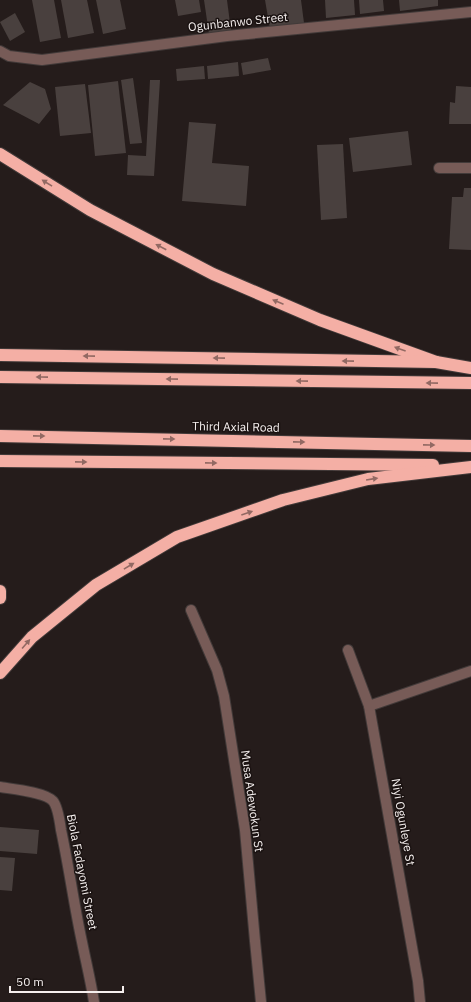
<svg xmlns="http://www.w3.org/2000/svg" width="471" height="1002" viewBox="0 0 471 1002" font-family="'IBM Plex Sans',sans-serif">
  <rect width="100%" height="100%" fill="#251c1b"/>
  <g fill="#49403e">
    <path d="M32 0H54L61 38 40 42Z"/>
    <path d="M61 0H87L94 33 68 38Z"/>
    <path d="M96 0H120L126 29 103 34Z"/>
    <path d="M175 0H199L201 12 178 16Z"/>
    <path d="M204 0H227L231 31 209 34Z"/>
    <path d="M265 0H301L304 23 270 29Z"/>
    <path d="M325 0H354L355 15 326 18Z"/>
    <path d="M359 0H383L384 11 360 14Z"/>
    <path d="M399 0H438V6L400 11Z"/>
    <path d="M15 13 25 32 10 41 0 22Z"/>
    <path d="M268 58 271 70 243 75 241 63Z"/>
    <path d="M238 62 239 76 208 79 207 66Z"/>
    <path d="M204 66 205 79 177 81 176 69Z"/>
    <path d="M133 78 142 143 130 144 121 80Z"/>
    <path d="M150 80H160L154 176 127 175 128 155 146 156Z"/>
    <path d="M118 81 126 153 95 156 88 85Z"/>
    <path d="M30 82 45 89 51 109 39 124 3 105Z"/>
    <path d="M85 84 91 133 60 136 55 87Z"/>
    <path d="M456 86 471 87V124H449L450 102 455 103Z"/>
    <path d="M189 122 216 124 212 163 249 166 246 206 182 201Z"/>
    <path d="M408 131 412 165 353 172 349 138Z"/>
    <path d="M343 144 347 218 321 220 317 145Z"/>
    <path d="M464 188H471V250L449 249 452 197H463Z"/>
    <path d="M0 827 39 830 37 854 0 851Z"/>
    <path d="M0 857 15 858 12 891 0 890Z"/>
  </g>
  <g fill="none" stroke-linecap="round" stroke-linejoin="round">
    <defs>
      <g id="minor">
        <path d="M0 51 9 56 42 60 227 36 471 12"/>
        <path d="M439 168H471"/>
        <path d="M191 610 217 670 224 696 245 830 255 941 261 1002"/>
        <path d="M348 650 369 706 418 981 420 1002"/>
        <path d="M369 706 471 671"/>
        <path d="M0 787C12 789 45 792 53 801 58 807 60 823 61 830 69 867 74 905 82 942 86 962 91 982 94 1002"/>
      </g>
      <g id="motorway">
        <path d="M0 154 90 210 213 274 320 320 436 362"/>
        <path d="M0 355 436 362 471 368"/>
        <path d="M0 377 471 383"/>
        <path d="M0 436 471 446"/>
        <path d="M0 461 433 465"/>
        <path d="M0 591V598"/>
        <path d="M0 673 32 637 96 585 177 537 283 500 368 479 471 467"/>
      </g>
    </defs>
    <use href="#minor" stroke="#423a39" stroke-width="12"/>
    <use href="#motorway" stroke="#423a39" stroke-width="14"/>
    <use href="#minor" stroke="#775b57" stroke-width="10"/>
    <use href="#motorway" stroke="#f4afa5" stroke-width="12"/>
  </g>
  <defs><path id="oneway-solid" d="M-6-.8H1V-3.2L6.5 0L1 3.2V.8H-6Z"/></defs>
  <g fill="#926963">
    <use href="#oneway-solid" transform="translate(47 183) rotate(-148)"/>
    <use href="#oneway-solid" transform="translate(161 247) rotate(-152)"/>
    <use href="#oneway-solid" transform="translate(278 302) rotate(-157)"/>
    <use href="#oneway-solid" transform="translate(400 349) rotate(-160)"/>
    <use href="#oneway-solid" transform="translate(89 356) rotate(-179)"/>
    <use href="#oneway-solid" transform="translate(219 358) rotate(-179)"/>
    <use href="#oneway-solid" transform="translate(348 361) rotate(-179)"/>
    <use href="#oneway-solid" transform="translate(42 377) rotate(-179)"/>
    <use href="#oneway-solid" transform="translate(172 379) rotate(-179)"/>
    <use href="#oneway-solid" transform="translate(302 381) rotate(-179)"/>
    <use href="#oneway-solid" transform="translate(432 383) rotate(-179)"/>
    <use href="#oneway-solid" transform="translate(39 436) rotate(1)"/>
    <use href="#oneway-solid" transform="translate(169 439) rotate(1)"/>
    <use href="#oneway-solid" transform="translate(299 442) rotate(1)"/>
    <use href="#oneway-solid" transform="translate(429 445) rotate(1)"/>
    <use href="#oneway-solid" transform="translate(81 462) rotate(1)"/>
    <use href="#oneway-solid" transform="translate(211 463) rotate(1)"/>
    <use href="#oneway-solid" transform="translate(372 479) rotate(-9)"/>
    <use href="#oneway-solid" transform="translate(247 513) rotate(-19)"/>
    <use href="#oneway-solid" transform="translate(129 566) rotate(-31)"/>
    <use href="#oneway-solid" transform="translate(26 644) rotate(-49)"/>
  </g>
  <g text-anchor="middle" stroke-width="3" stroke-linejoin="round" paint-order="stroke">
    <g font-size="12" fill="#f5efee" stroke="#1b1312">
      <text transform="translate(238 22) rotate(-6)" y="4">Ogunbanwo Street</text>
      <text transform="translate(236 427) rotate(1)" y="4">Third Axial Road</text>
      <text transform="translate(252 801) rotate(82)" y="4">Musa Adewokun St</text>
      <text transform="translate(403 822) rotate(80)" y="4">Niyi Ogunleye St</text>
      <text transform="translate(82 872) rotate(79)" y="4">Biola Fadayomi Street</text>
    </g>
  </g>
  <path d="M10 986v6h113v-6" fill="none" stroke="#f5efee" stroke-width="2"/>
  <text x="16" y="986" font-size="12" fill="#f5efee" stroke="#1b1312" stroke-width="3" paint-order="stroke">50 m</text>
</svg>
